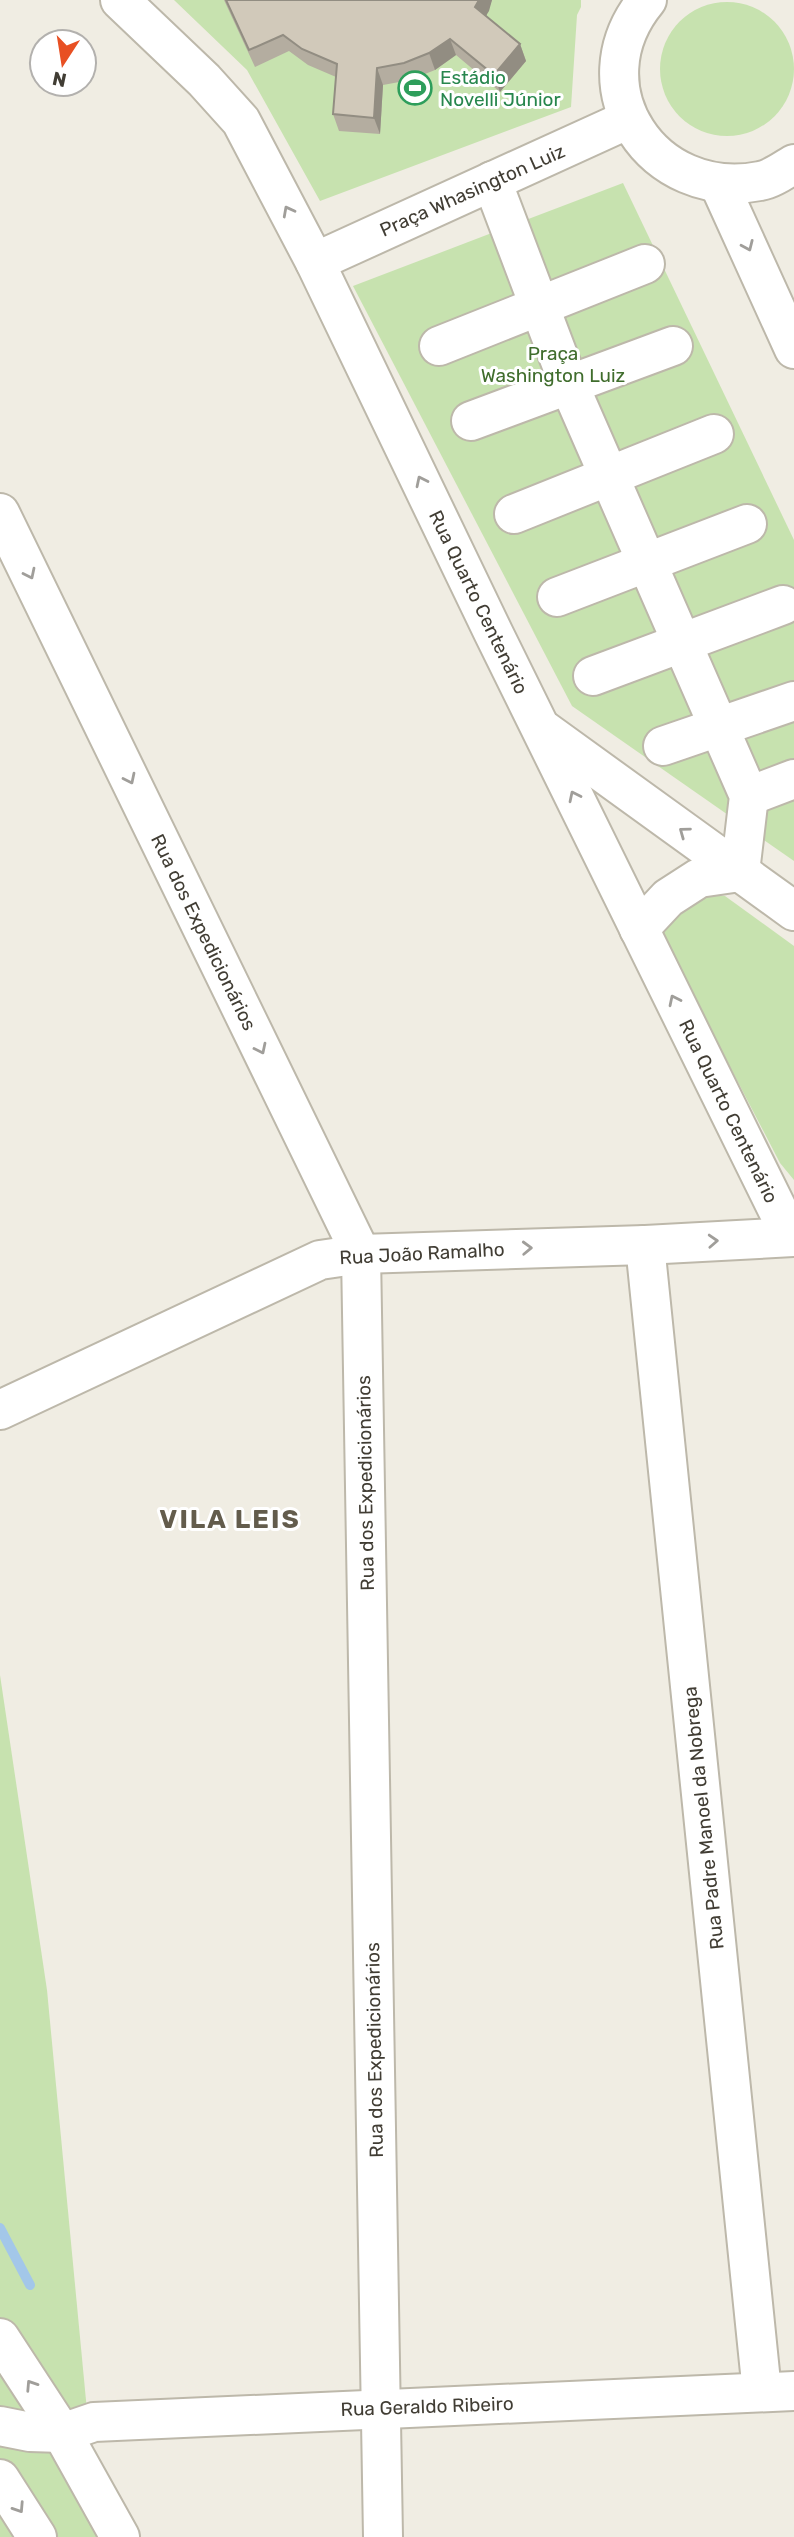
<svg xmlns="http://www.w3.org/2000/svg" width="794" height="2537" viewBox="0 0 794 2537" font-family="Rubik,sans-serif">
  <rect width="100%" height="100%" fill="#f0ede3"/>
  <g fill="#c7e2af">
    <path d="M174 0H581V7L577 15 571 107 320 201 247 70Z"/>
    <circle cx="727" cy="69" r="67"/>
    <path d="M623 183 794 540V861L572 706 353 286Z"/>
    <path d="M709 895 725 896 794 946V1180L780 1163 661 934C671 914 687 901 709 895Z"/>
    <path d="M0 1675 47 1990 99 2537H0Z"/>
  </g>
  <g fill="none" stroke-linecap="round" stroke-linejoin="round">
    <path stroke="#a3c7e9" stroke-width="10" d="M0 2228 30 2285"/>
    <defs>
      <g id="minor">
        <path d="M120 0 204 80 241 121 315 262 493 632 791 1237"/>
        <path d="M647 0C575 87 653 202 760 181 772 179 784 170 794 164"/>
        <path d="M492 181 570 387 749 796 740 872"/>
        <path d="M719 184 794 349"/>
        <path d="M315 262 629 119"/>
        <path d="M439 346 645 264"/>
        <path d="M471 421 673 346"/>
        <path d="M0 513 361 1254 383 2537"/>
        <path d="M514 514 714 434"/>
        <path d="M557 597 747 524"/>
        <path d="M593 676 783 605"/>
        <path d="M545 731 794 911"/>
        <path d="M663 746 794 701"/>
        <path d="M749 796 794 779"/>
        <path d="M639 929 668 898 699 878 740 872"/>
        <path d="M645 1245 762 2392"/>
        <path d="M0 1410 320 1260 361 1254 645 1245 794 1237"/>
        <path d="M0 2338 62 2433 120 2537"/>
        <path d="M0 2426 30 2432 62 2433 94 2422 794 2391"/>
        <path d="M0 2479 37 2537"/>
      </g>
    </defs>
    <use href="#minor" stroke="#bdb8aa" stroke-width="42"/>
    <use href="#minor" stroke="#fff" stroke-width="38"/>
  </g>
  <path fill="#b4ada0" d="M224 0H492L486 16 520 44 526 61 500 92 456 55 435 70 410 80 383 85 380 134 339 131 333 114 336 77 308 65 289 51 255 67Z"/>
  <g fill="#928d82">
    <path d="M479 0H492L489 11 481 24 475 7Z"/>
    <path d="M450 39 456 55 435 70 429 53Z"/>
    <path d="M520 44 526 61 500 92 494 75Z"/>
    <path d="M377 68 383 85 380 134 374 118Z"/>
  </g>
  <path fill="#d1c9ba" stroke="#928d82" stroke-width="2" d="M226 0H479L475 7 520 44 494 75 450 39 429 53 404 63 377 68 374 118 333 114 337 64 302 49 283 35 249 50Z"/>
  <defs><path id="oneway-chevron" d="M-2-3.5L2.5 0L-2 3.5" fill="none" stroke-width="1.6" stroke-linecap="round" stroke-linejoin="round" transform="scale(1.75)"/></defs>
  <g stroke="#a09e9a">
    <use href="#oneway-chevron" transform="translate(288 211) rotate(-118)"/>
    <use href="#oneway-chevron" transform="translate(748 246) rotate(66)"/>
    <use href="#oneway-chevron" transform="translate(421 481) rotate(-116)"/>
    <use href="#oneway-chevron" transform="translate(30 574) rotate(64)"/>
    <use href="#oneway-chevron" transform="translate(130 779) rotate(64)"/>
    <use href="#oneway-chevron" transform="translate(574 796) rotate(-116)"/>
    <use href="#oneway-chevron" transform="translate(684 832) rotate(-144)"/>
    <use href="#oneway-chevron" transform="translate(674 1000) rotate(-116)"/>
    <use href="#oneway-chevron" transform="translate(261 1049) rotate(64)"/>
    <use href="#oneway-chevron" transform="translate(713 1241) rotate(-3)"/>
    <use href="#oneway-chevron" transform="translate(527 1248) rotate(-2)"/>
    <use href="#oneway-chevron" transform="translate(31 2385) rotate(-123)"/>
    <use href="#oneway-chevron" transform="translate(19 2508) rotate(57)"/>
  </g>
  <defs>
    <symbol id="stadium-ring" viewBox="-11 -11 22 22"><circle r="9.5" fill="#fff" stroke="#2e9e5b" stroke-width="1.5"/><path d="M0-5a6.5 5 0 1 0 0 10a6.5 5 0 1 0 0-10ZM-3.5-1.8h7v3.6h-7Z" fill="#2e9e5b"/></symbol>
  </defs>
  <g fill-rule="evenodd">
    <use href="#stadium-ring" x="396" y="69" width="38" height="38"/>
  </g>
  <g text-anchor="middle" stroke-width="6" stroke-linejoin="round" paint-order="stroke">
    <g font-size="19" fill="#27864d" stroke="#fff" text-anchor="start">
      <text x="440" y="84">Estádio<tspan x="440" dy="22">Novelli Júnior</tspan></text>
    </g>
    <g font-size="19" fill="#413d34" stroke="#fff">
      <text transform="translate(472 190) rotate(-24)" y="7">Praça Whasington Luiz</text>
      <text transform="translate(479 602) rotate(64)" y="7">Rua Quarto Centenário</text>
      <text transform="translate(204 932) rotate(64)" y="7">Rua dos Expedicionários</text>
      <text transform="translate(729 1111) rotate(64)" y="7">Rua Quarto Centenário</text>
      <text transform="translate(422 1253) rotate(-3)" y="7">Rua João Ramalho</text>
      <text transform="translate(365 1483) rotate(-91)" y="7">Rua dos Expedicionários</text>
      <text transform="translate(703 1818) rotate(-96)" y="7">Rua Padre Manoel da Nobrega</text>
      <text transform="translate(374 2050) rotate(-91)" y="7">Rua dos Expedicionários</text>
      <text transform="translate(427 2406) rotate(-2)" y="7">Rua Geraldo Ribeiro</text>
    </g>
    <g font-size="19" fill="#406d2d" stroke="#fff">
      <text x="553" y="360">Praça<tspan x="553" dy="22">Washington Luiz</tspan></text>
    </g>
    <g font-size="26" font-weight="bold" letter-spacing="2" fill="#635c4c" stroke="#fff">
      <text x="230" y="1528">VILA LEIS</text>
    </g>
  </g>
  <g transform="translate(63 63) rotate(192)"><circle r="33" fill="#ffffff" stroke="#b3b1ae" stroke-width="2"/>
  <path d="M0-5L12 26L0 18L-12 26Z" fill="#e85023"/>
  <text y="-10" font-size="19" font-weight="bold" text-anchor="middle" fill="#413d34">N</text>
  </g>
</svg>
